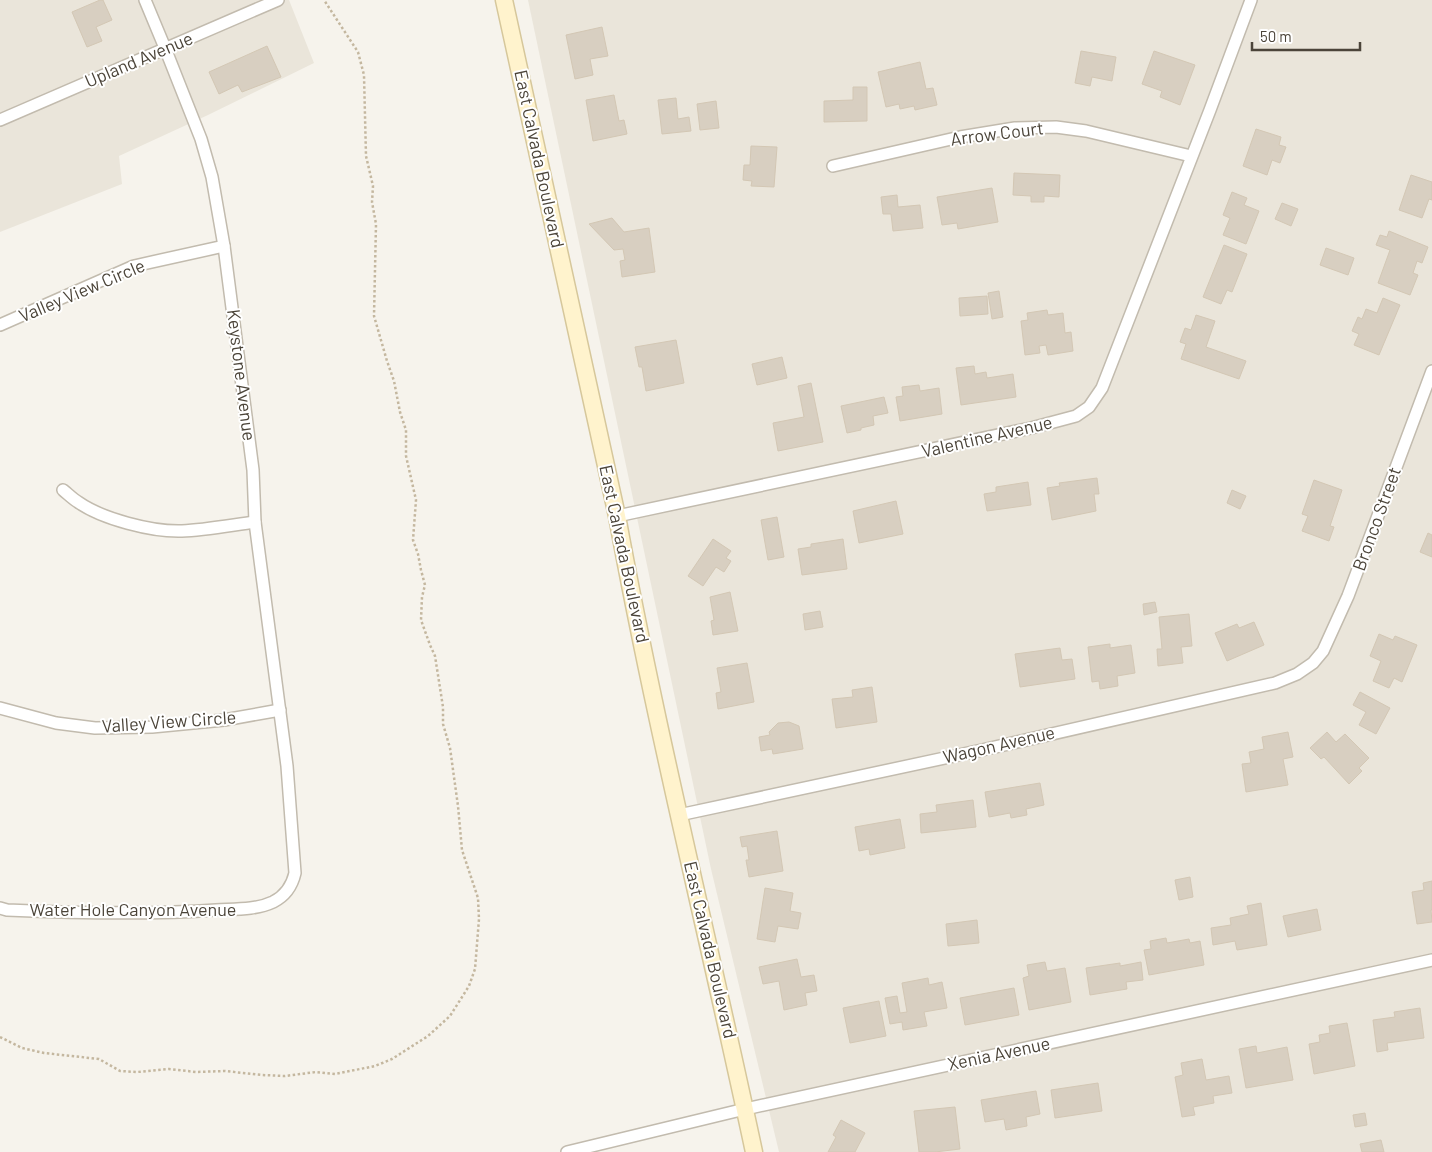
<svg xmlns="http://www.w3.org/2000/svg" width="1432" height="1152" viewBox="0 0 1432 1152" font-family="Barlow,sans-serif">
  <rect width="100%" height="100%" fill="#f6f3ec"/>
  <g fill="#eae5da">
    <path d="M0 0H289L314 63 208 115 119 156 122 184 0 232Z"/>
    <path d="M528 0H1432V1152H779L711 869Z"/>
  </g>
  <g fill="#d8cfc1" stroke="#d3c7b4">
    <path d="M100 0H103L112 20 96 27 102 41 87 47 72 12Z"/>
    <path d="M602 27 608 56 590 59 593 75 575 79 566 35Z"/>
    <path d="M267 46 281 77 242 92 238 85 219 94 209 72Z"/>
    <path d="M1081 51 1116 57 1112 81 1092 77 1090 86 1075 83Z"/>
    <path d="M1154 51 1195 65 1180 105 1160 97 1162 91 1142 84Z"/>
    <path d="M920 62 926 89 933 88 937 105 915 110 914 106 900 109 899 104 886 107 878 72Z"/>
    <path d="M853 87H867V121L824 122V101L853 100Z"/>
    <path d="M614 95 619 121 624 120 627 134 593 141 586 100Z"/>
    <path d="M676 98 678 119 689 117 691 131 662 134 658 100Z"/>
    <path d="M716 101 719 128 700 130 697 104Z"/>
    <path d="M1256 129 1281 137 1279 145 1286 147 1280 163 1272 160 1267 175 1243 166Z"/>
    <path d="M751 146 777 147 774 187 751 186 752 181 743 180 744 165H750Z"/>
    <path d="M1014 173 1060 175 1059 197 1044 196V202H1031V196L1013 195Z"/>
    <path d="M1411 175 1432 182V200L1429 199 1422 218 1399 210Z"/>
    <path d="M992 188 998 222 958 229 957 223 942 225 937 197Z"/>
    <path d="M1232 192 1247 198 1244 205 1259 211 1246 244 1223 235 1230 218 1223 215Z"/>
    <path d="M897 195 898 207 920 205 923 228 893 231 891 214H883L881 197Z"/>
    <path d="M1282 203 1298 209 1291 226 1275 219Z"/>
    <path d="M612 218 624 232 649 228 655 272 622 277 620 261 625 260 623 249 614 250 589 224Z"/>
    <path d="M1389 231 1428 247 1422 263 1417 261 1413 273 1418 275 1410 295 1378 283 1390 250 1376 245 1380 235 1387 237Z"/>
    <path d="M1224 245 1247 254 1232 292 1227 290 1221 304 1203 297Z"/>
    <path d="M1326 248 1354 258 1348 275 1320 265Z"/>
    <path d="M999 291 1003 317 992 319 988 293Z"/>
    <path d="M987 296 988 314 960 316 959 298Z"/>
    <path d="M1383 298 1400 305 1379 355 1354 345 1359 334 1352 331 1358 317 1362 319 1366 309 1377 313Z"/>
    <path d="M1047 310 1048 315 1063 313 1065 333 1071 332 1073 351 1048 355 1046 345 1039 346 1040 353 1025 355 1021 321 1028 320 1027 313Z"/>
    <path d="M1196 315 1215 321 1206 347 1246 361 1239 379 1181 359 1186 344 1180 342 1185 328 1191 330Z"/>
    <path d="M676 340 684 383 646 391 642 367H639L635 347Z"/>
    <path d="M782 357 787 378 757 385 752 364Z"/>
    <path d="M974 366 975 374 986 372 987 378 1013 374 1016 397 961 405 956 368Z"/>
    <path d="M811 383 823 442 778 451 773 423 804 417 798 386Z"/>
    <path d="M919 385 920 391 939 388 942 414 900 421 896 397 903 396 902 387Z"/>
    <path d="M884 397 888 413 873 416 874 425 861 428V430L847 433 841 406Z"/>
    <path d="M1097 478 1099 494H1094L1096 511 1052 520 1047 488 1060 486 1059 483Z"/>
    <path d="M1314 480 1342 490 1330 526 1334 527 1329 541 1302 531 1308 516 1302 514Z"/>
    <path d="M1028 482 1031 505 987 511 984 494 996 492V487Z"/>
    <path d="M1232 490 1246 496 1240 509 1227 503Z"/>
    <path d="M896 501 903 534 859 543 853 511Z"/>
    <path d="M777 517 784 557 768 560 761 520Z"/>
    <path d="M1428 533 1432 535V557L1420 552Z"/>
    <path d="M713 539 731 551 726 558 731 561 724 572 716 567 703 586 688 576Z"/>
    <path d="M843 539 847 569 802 575 798 549 811 547V544Z"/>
    <path d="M730 592 738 631 713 635 711 621 714 620 710 597Z"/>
    <path d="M1155 602 1157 612 1144 615 1143 604Z"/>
    <path d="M820 611 823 627 805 630 803 614Z"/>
    <path d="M1189 614 1192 646 1181 647 1183 663 1158 666 1157 649H1162L1159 617Z"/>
    <path d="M1254 622 1264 645 1227 661 1215 633 1237 624 1239 628Z"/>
    <path d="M1379 634 1393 640 1395 636 1417 645 1402 682 1394 678 1389 688 1373 681 1381 661 1370 656Z"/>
    <path d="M1110 644V648L1131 645 1135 673 1117 676 1118 686 1100 689 1099 681 1092 682 1088 647Z"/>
    <path d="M1060 648 1062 660 1072 659 1075 679 1020 687 1015 654Z"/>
    <path d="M747 663 754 702 718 709 716 693 721 692 717 668Z"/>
    <path d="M872 687 877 722 836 728 832 699 853 697 852 690Z"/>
    <path d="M1360 692 1390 708 1376 734 1359 725 1366 712 1353 705Z"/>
    <path d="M789 722 799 726 803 749 773 754 772 749 761 751 759 737 770 735 769 732 778 723Z"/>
    <path d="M1288 732 1293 757 1283 759 1288 785 1246 792 1242 764 1251 763 1249 752 1264 749 1262 737Z"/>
    <path d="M1327 732 1336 742 1345 734 1369 758 1359 768 1362 771 1349 784 1324 757 1321 759 1310 748Z"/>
    <path d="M1040 783 1044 805 1026 809 1027 815 1011 818 1010 813 989 817 985 792Z"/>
    <path d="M973 800 976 827 921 833 920 814 937 812 936 805Z"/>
    <path d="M900 819 905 848 870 855 869 849 859 851 855 827Z"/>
    <path d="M777 831 783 871 749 877 746 860H749L747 846 742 847 740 837Z"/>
    <path d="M1190 877 1193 897 1179 900 1175 880Z"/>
    <path d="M1432 881V910H1431L1432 922 1417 924 1412 892 1424 890 1423 883Z"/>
    <path d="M765 888 793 893 790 911 801 913 798 929 778 926 775 942 757 939Z"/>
    <path d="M1261 903 1267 945 1237 950 1235 941 1213 945 1211 928 1231 925 1230 918 1249 914 1247 906Z"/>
    <path d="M1317 909 1321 930 1288 937 1283 916Z"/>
    <path d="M977 920 979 943 948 946 946 924Z"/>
    <path d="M1166 938 1167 943 1189 939 1190 943 1200 941 1204 965 1149 975 1144 950 1151 949 1150 941Z"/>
    <path d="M797 959 801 977 814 975 817 991 805 993 807 1005 784 1010 779 981 763 984 759 967Z"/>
    <path d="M1045 962 1047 971 1065 968 1071 1002 1029 1010 1023 978 1029 976 1027 965Z"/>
    <path d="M1141 962 1143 980 1126 982 1127 989 1090 995 1086 968 1120 963V966Z"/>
    <path d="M928 978 929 985 942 982 947 1008 924 1012 927 1026 903 1030 902 1022 890 1024 885 998 897 996 900 1013 907 1012 902 983Z"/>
    <path d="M1014 988 1019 1015 965 1025 960 998Z"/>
    <path d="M879 1001 886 1036 850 1043 843 1008Z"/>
    <path d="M1420 1008 1424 1038 1387 1043 1388 1050 1377 1052 1373 1020 1395 1017 1394 1012Z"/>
    <path d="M1347 1023 1355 1066 1314 1074 1309 1044 1320 1042 1319 1035 1330 1033 1329 1026Z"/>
    <path d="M1256 1046 1257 1053 1287 1047 1293 1080 1246 1088 1239 1049Z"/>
    <path d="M1202 1059 1206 1080 1229 1076 1232 1093 1213 1096 1214 1103 1193 1107 1195 1115 1182 1117 1175 1077 1183 1075 1181 1063Z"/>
    <path d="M1098 1083 1102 1111 1055 1118 1051 1090Z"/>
    <path d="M1036 1091 1040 1114 1026 1117 1027 1126 1006 1130 1004 1119 985 1122 981 1100Z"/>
    <path d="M955 1107 960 1149 935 1152H919L914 1111Z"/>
    <path d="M1365 1113 1367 1125 1355 1127 1353 1115Z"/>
    <path d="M841 1120 865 1133 855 1152H828L836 1137 833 1135Z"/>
    <path d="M1381 1140 1384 1152H1362L1360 1144Z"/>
  </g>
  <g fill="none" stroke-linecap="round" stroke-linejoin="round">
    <defs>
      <g id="street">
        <path d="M0 120 278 0"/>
        <path d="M833 166 960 137 1015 128 1056 127 1086 131 1191 156"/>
        <path d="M0 325 134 266 224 246"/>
        <path d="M63 490C68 494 73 499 78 502 102 519 152 532 182 531 204 530 232 525 255 522"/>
        <path d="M617 516 1031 428 1076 416 1089 407 1102 388 1210 110 1251 0"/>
        <path d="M0 708 56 723 95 728 152 727 224 720 280 710"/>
        <path d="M679 815 982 750 1275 683 1297 674 1313 663 1323 651 1348 596 1432 371"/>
        <path d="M0 908 7 910C76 913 147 915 216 910 235 909 256 910 273 902 285 896 292 886 295 873L287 766 255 522 253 470 224 246 212 177 201 139 165 48 145 0"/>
        <path d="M567 1152 745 1109 1432 960"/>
      </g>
      <path id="secondary" d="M504 0 617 516C656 730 709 940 754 1152"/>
    </defs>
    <use href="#street" stroke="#c2bbae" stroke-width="14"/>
    <use href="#secondary" stroke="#d6c79b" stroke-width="19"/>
    <path stroke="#c4b79f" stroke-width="2.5" stroke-dasharray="2.5 2.5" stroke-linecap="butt" d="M0 1037 22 1048 44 1053 99 1059 120 1071 137 1072 169 1069 196 1072 225 1071 262 1075 285 1076 316 1072 335 1074 375 1066 392 1059 428 1036 450 1016 469 986 475 969 479 919 478 898 462 850 458 806 450 748 443 724V707L435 656 430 645 421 620 422 597 425 585 421 570 418 554 413 540 416 500 406 456V430L400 412 394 381 387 361 374 316 376 224 372 202 373 186 366 156 364 75 358 52 324 0"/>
    <use href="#street" stroke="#fff" stroke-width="11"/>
    <use href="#secondary" stroke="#fff3cd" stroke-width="16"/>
  </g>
  <g text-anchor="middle" stroke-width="4" stroke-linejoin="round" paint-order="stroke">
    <g font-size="18" fill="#4b4439" stroke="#fff">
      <text transform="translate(139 60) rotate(-23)" y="6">Upland Avenue</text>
      <text transform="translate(997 134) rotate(-7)" y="6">Arrow Court</text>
      <text transform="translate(539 159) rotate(78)" y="6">East Calvada Boulevard</text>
      <text transform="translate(82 291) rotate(-23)" y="6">Valley View Circle</text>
      <text transform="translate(241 375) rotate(83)" y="6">Keystone Avenue</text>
      <text transform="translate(987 437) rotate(-13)" y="6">Valentine Avenue</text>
      <text transform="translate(1377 519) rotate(-70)" y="6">Bronco Street</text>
      <text transform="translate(624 554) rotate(78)" y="6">East Calvada Boulevard</text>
      <text transform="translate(169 722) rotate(-4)" y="6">Valley View Circle</text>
      <text transform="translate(999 745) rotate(-13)" y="6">Wagon Avenue</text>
      <text x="133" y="916">Water Hole Canyon Avenue</text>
      <text transform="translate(710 950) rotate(77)" y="6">East Calvada Boulevard</text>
      <text transform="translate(999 1054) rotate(-12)" y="6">Xenia Avenue</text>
    </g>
  </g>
  <path d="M1252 42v8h108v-8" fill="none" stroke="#4b4439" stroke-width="2.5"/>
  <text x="1260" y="42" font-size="15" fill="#4b4439" stroke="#ffffff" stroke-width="4" paint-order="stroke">50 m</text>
</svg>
